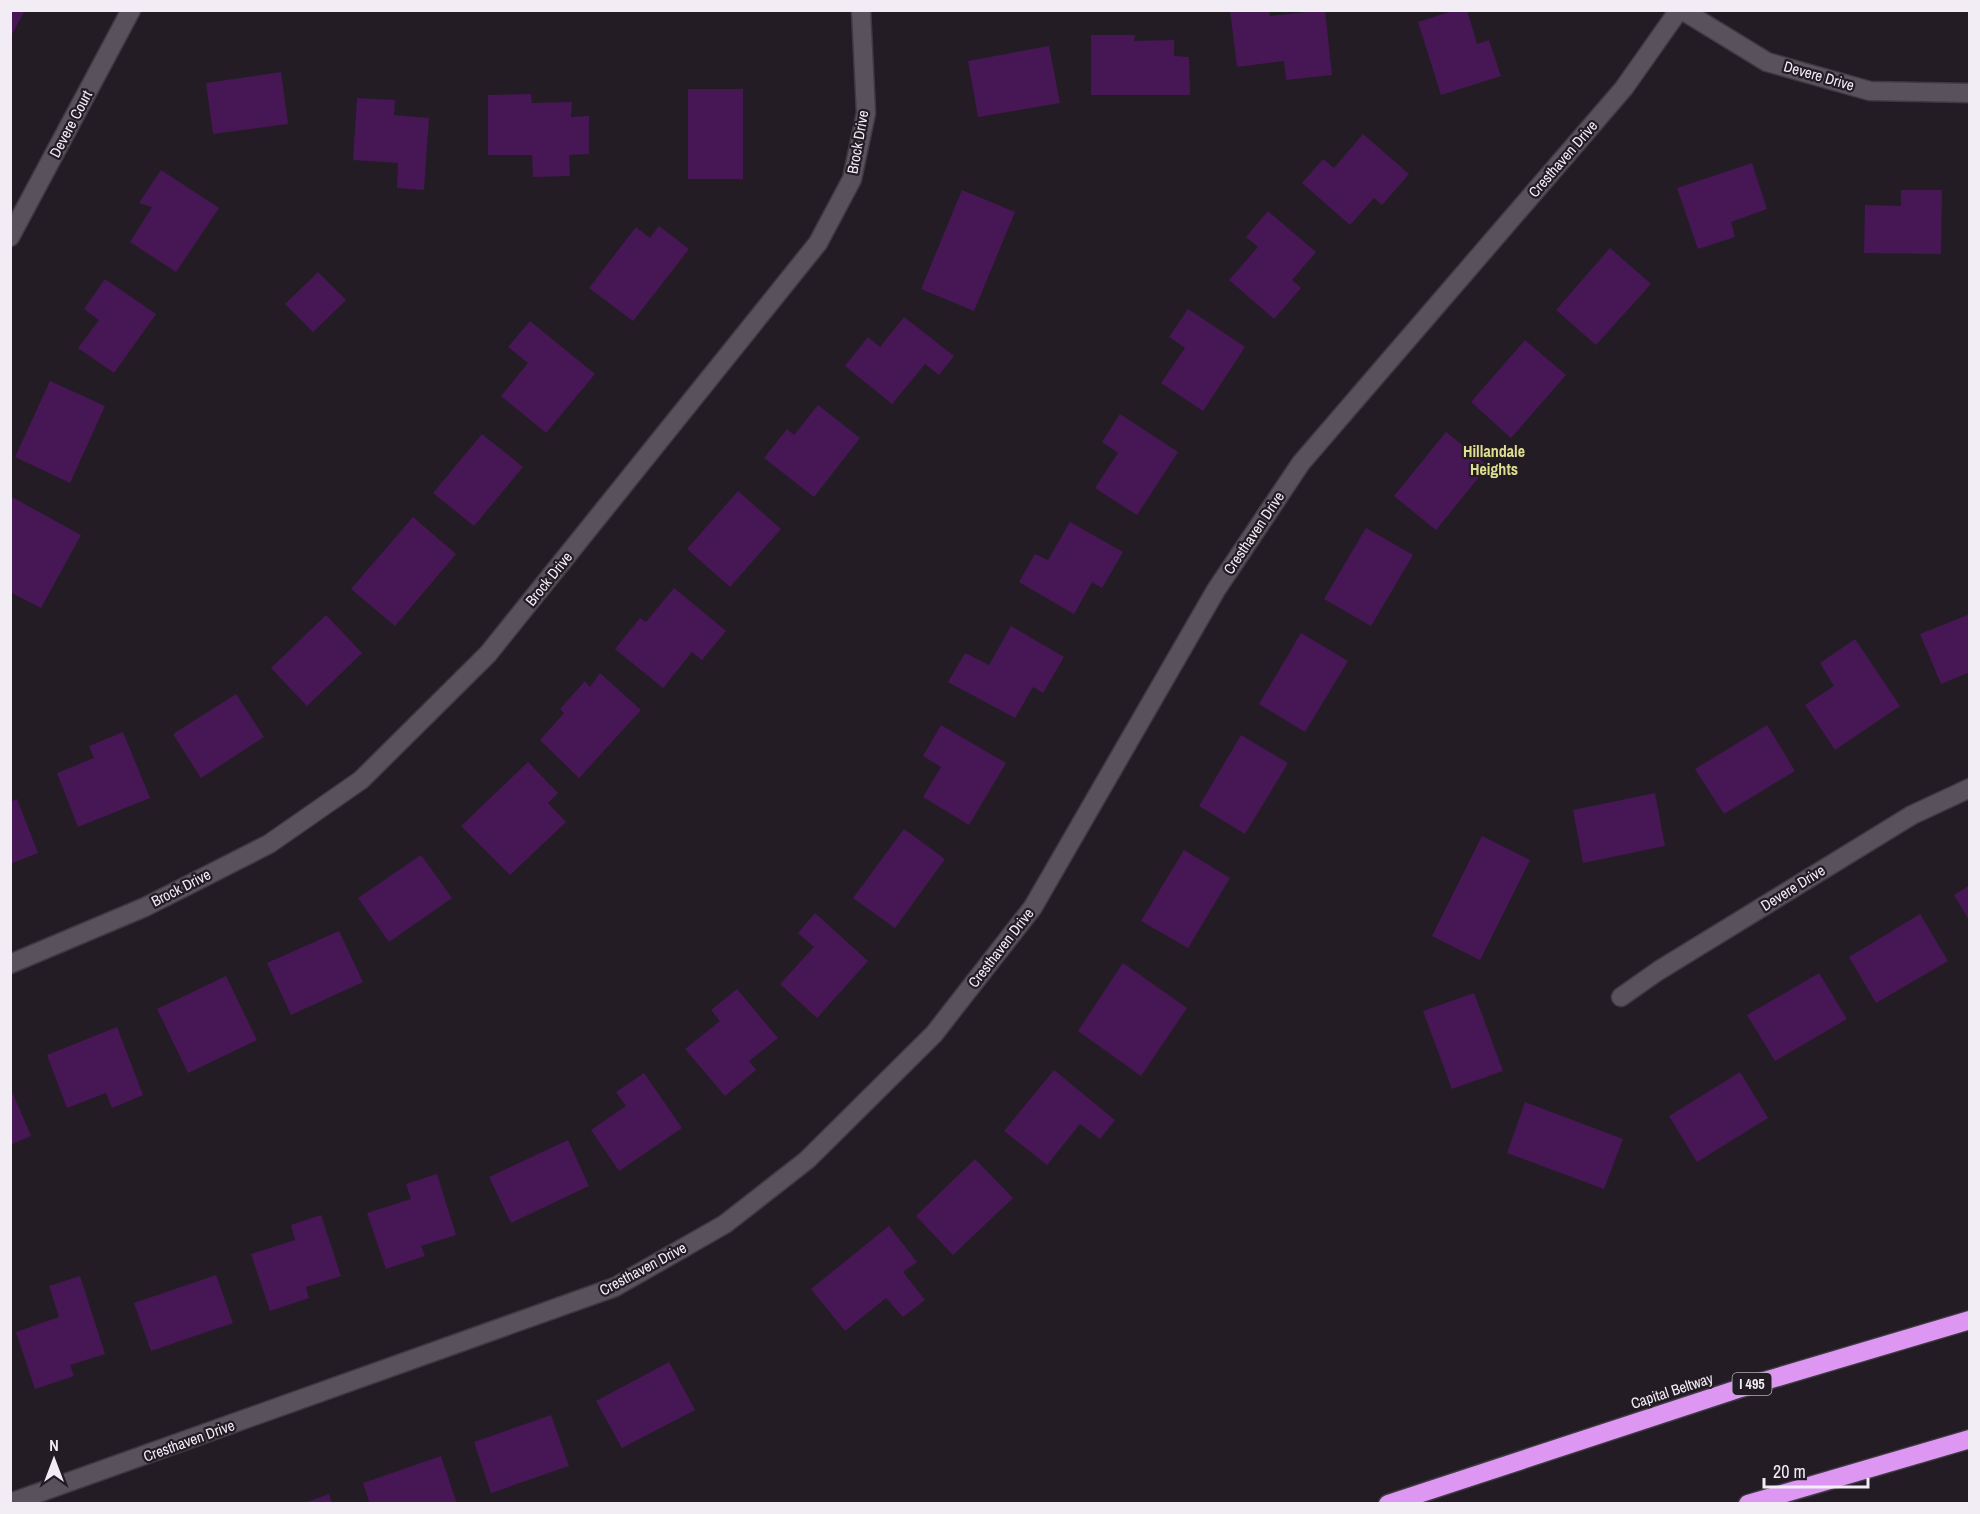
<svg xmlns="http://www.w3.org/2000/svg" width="1980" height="1514" viewBox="0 0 1980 1514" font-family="'Archivo Narrow',sans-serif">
  <rect width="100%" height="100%" fill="#231c25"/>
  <g fill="#471655">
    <path d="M10 10H25L10 38Z"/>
    <path d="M1230 10H1269L1270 16 1325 10 1332 75 1286 80 1284 61 1237 67Z"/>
    <path d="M1455 10H1467L1477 44 1489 40 1501 76 1441 95 1418 22Z"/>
    <path d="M1091 35H1135L1134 41 1174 40V56L1189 57 1190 95H1091Z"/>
    <path d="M1049 46 1060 103 978 117 968 61Z"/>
    <path d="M281 72 288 124 213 134 206 83Z"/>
    <rect x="688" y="89" width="55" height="90"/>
    <path d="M531 94 532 103 572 102 571 117 589 116V154L569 155 570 176 533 177 532 155H488V95Z"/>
    <path d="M357 98 395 100 394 115 429 118 424 190 397 188 398 163 353 160Z"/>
    <path d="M1363 134 1409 174 1382 205 1374 198 1350 225 1302 183 1323 159 1334 168Z"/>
    <path d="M1752 163 1767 209 1731 222 1735 237 1698 249 1677 188Z"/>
    <path d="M161 170 219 208 176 272 130 242 152 207 139 203Z"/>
    <path d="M962 190 1015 212 974 311 921 289Z"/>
    <path d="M1901 190H1942L1941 254 1864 253 1865 205 1901 206Z"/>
    <path d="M1268 211 1316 252 1292 280 1301 288 1274 319 1229 280 1258 247 1246 237Z"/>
    <path d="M659 226 689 249 633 321 589 288 636 227 650 238Z"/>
    <path d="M1610 248 1651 284 1596 345 1556 310Z"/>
    <path d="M318 272 346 300 313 332 285 304Z"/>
    <path d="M105 279 156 314 114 373 78 348 99 320 84 309Z"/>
    <path d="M1188 309 1245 347 1203 411 1161 383 1185 348 1169 337Z"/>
    <path d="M904 317 954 356 939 375 925 364 892 404 845 366 868 337 880 347Z"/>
    <path d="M530 321 595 374 546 433 501 396 528 363 508 347Z"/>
    <path d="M1525 340 1566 375 1511 438 1471 402Z"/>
    <path d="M50 381 105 406 70 483 15 457Z"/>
    <path d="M818 405 860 438 814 497 764 458 787 429 794 435Z"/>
    <path d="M1120 414 1178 452 1137 515 1095 488 1118 453 1102 442Z"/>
    <path d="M1446 432 1488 466 1436 530 1394 496Z"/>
    <path d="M482 434 523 467 474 526 433 493Z"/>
    <path d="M738 491 781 529 730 587 687 549Z"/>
    <path d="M10 496 81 535 41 608 10 592Z"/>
    <path d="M413 517 456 554 395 626 351 589Z"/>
    <path d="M1070 522 1123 552 1102 588 1092 582 1074 614 1019 582 1035 554 1048 560Z"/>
    <path d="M1366 528 1413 555 1371 626 1324 599Z"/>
    <path d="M674 588 726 631 702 660 692 652 663 688 615 649 640 618 646 622Z"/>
    <path d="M1970 614V672L1941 684 1920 634Z"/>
    <path d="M326 615 362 653 307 706 271 668Z"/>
    <path d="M1011 626 1064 657 1043 693 1033 687 1015 718 948 682 965 653 989 665Z"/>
    <path d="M1301 633 1348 661 1305 732 1259 704Z"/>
    <path d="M1855 639 1900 706 1835 750 1805 705 1834 686 1820 663Z"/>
    <path d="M600 673 641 710 579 778 540 740 564 713 560 709 585 681 590 687Z"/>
    <path d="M236 694 264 737 201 778 173 734Z"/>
    <path d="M941 725 1006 763 969 825 923 797 941 767 923 756Z"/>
    <path d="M1767 725 1795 771 1724 814 1695 769Z"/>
    <path d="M123 732 150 798 78 827 57 773 94 758 89 746Z"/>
    <path d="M1241 735 1288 763 1245 834 1199 806Z"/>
    <path d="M528 762 558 793 548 803 566 822 510 875 461 826Z"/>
    <path d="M1655 793 1665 846 1583 863 1573 810Z"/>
    <path d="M17 799 38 853 10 864V802Z"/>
    <path d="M904 829 945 859 895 928 853 898Z"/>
    <path d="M1482 836 1530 860 1480 960 1432 936Z"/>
    <path d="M1184 850 1230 878 1188 948 1141 921Z"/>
    <path d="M421 855 452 898 389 942 358 898Z"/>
    <path d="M1970 885V922L1954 895Z"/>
    <path d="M815 913 868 961 817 1018 780 984 814 947 798 933Z"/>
    <path d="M1920 914 1948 961 1876 1003 1849 957Z"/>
    <path d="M339 931 363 982 291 1015 267 963Z"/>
    <path d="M1123 963 1187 1008 1141 1076 1078 1031Z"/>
    <path d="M1819 973 1847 1019 1775 1061 1747 1015Z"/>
    <path d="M226 976 257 1040 188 1073 157 1009Z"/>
    <path d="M737 989 778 1038 749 1061 756 1070 725 1096 685 1049 720 1021 711 1010Z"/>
    <path d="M1474 993 1503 1071 1452 1089 1423 1011Z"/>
    <path d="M117 1027 143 1095 112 1108 106 1093 67 1108 47 1055Z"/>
    <path d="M1054 1070 1115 1120 1100 1139 1080 1124 1047 1165 1004 1131Z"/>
    <path d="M1740 1072 1768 1118 1697 1162 1669 1116Z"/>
    <path d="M644 1073 682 1128 619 1171 591 1130 626 1106 616 1092Z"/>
    <path d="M10 1087 31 1136 10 1145Z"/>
    <path d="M1525 1102 1623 1139 1604 1189 1507 1153Z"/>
    <path d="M568 1140 589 1186 511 1223 489 1177Z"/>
    <path d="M975 1159 1013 1198 953 1255 916 1216Z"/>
    <path d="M437 1174 456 1235 421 1246 425 1256 386 1269 367 1213 411 1199 406 1184Z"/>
    <path d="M321 1215 341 1276 306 1287 309 1298 270 1311 251 1254 295 1240 291 1225Z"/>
    <path d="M889 1226 917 1262 903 1272 925 1300 903 1317 886 1298 845 1331 811 1289Z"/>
    <path d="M216 1275 233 1323 151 1351 134 1303Z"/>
    <path d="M80 1276 105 1354 70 1365 74 1376 35 1389 16 1332 59 1317 49 1286Z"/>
    <path d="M669 1362 695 1410 622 1448 596 1401Z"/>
    <path d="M551 1415 569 1466 491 1493 474 1442Z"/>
    <path d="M441 1456 457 1504H370L363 1483Z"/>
    <path d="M329 1494 332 1504H304V1503Z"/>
  </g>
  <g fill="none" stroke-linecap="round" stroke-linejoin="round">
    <defs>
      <g id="street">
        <path d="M1682 10 1767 62 1870 91 1970 93"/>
        <path d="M10 237 131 10"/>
        <path d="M10 964 145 907 269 844 361 780 488 654 818 243 852 179 866 113 861 10"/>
        <path d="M1621 997 1658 971 1912 815 1970 788"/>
        <path d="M10 1503 615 1287 725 1224 807 1160 934 1034 1033 907 1216 590 1301 463 1624 88 1679 10"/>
      </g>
      <g id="highway">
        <path d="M1388 1504 1741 1388 1970 1320"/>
        <path d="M1748 1504 1970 1439"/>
      </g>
    </defs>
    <use href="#street" stroke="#3f3a41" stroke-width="21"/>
    <use href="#highway" stroke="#3f3a41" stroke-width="21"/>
    <use href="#street" stroke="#59515b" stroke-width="18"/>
    <use href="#highway" stroke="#dd97f3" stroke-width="18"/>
  </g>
  <g text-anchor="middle" stroke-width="4.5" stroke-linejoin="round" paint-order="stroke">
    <rect fill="#231c25" stroke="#b4aeb6" stroke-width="1.5" x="1732.5" y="1373" width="39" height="22" rx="4.5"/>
    <g font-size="14" font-weight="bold" fill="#f2edf4">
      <text x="1752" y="1389">I 495</text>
    </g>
    <g font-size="15" fill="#f2edf4" stroke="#231c25">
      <text transform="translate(1819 76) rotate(16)" y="5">Devere Drive</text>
      <text transform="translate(71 124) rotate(-62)" y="5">Devere Court</text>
      <text transform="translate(858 142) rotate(-80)" y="5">Brock Drive</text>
      <text transform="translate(1563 159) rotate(-49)" y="5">Cresthaven Drive</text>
      <text transform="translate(1254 533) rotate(-56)" y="5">Cresthaven Drive</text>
      <text transform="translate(549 579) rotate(-51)" y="5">Brock Drive</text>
      <text transform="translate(181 888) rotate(-27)" y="5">Brock Drive</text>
      <text transform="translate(1793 888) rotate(-32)" y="5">Devere Drive</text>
      <text transform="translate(1001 948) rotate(-52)" y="5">Cresthaven Drive</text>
      <text transform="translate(643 1269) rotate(-28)" y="5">Cresthaven Drive</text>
      <text transform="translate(1672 1391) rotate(-18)" y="5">Capital Beltway</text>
      <text transform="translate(189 1441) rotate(-20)" y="5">Cresthaven Drive</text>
    </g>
    <g font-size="16" font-weight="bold" fill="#dfde8f" stroke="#231c25">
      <text x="1494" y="457">Hillandale<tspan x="1494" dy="18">Heights</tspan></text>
    </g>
  </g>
  <rect width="1980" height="1514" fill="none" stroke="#f2edf4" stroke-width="24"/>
  <g transform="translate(54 1460)" stroke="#231c25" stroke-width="4.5" paint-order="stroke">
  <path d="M0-4.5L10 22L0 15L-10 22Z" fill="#f2edf4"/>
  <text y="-9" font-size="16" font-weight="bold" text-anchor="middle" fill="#f2edf4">N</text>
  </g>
  <path d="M1764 1478v9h104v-9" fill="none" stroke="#f2edf4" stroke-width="3"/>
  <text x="1773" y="1478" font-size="18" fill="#f2edf4" stroke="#231c25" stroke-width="4.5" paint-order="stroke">20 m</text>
</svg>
